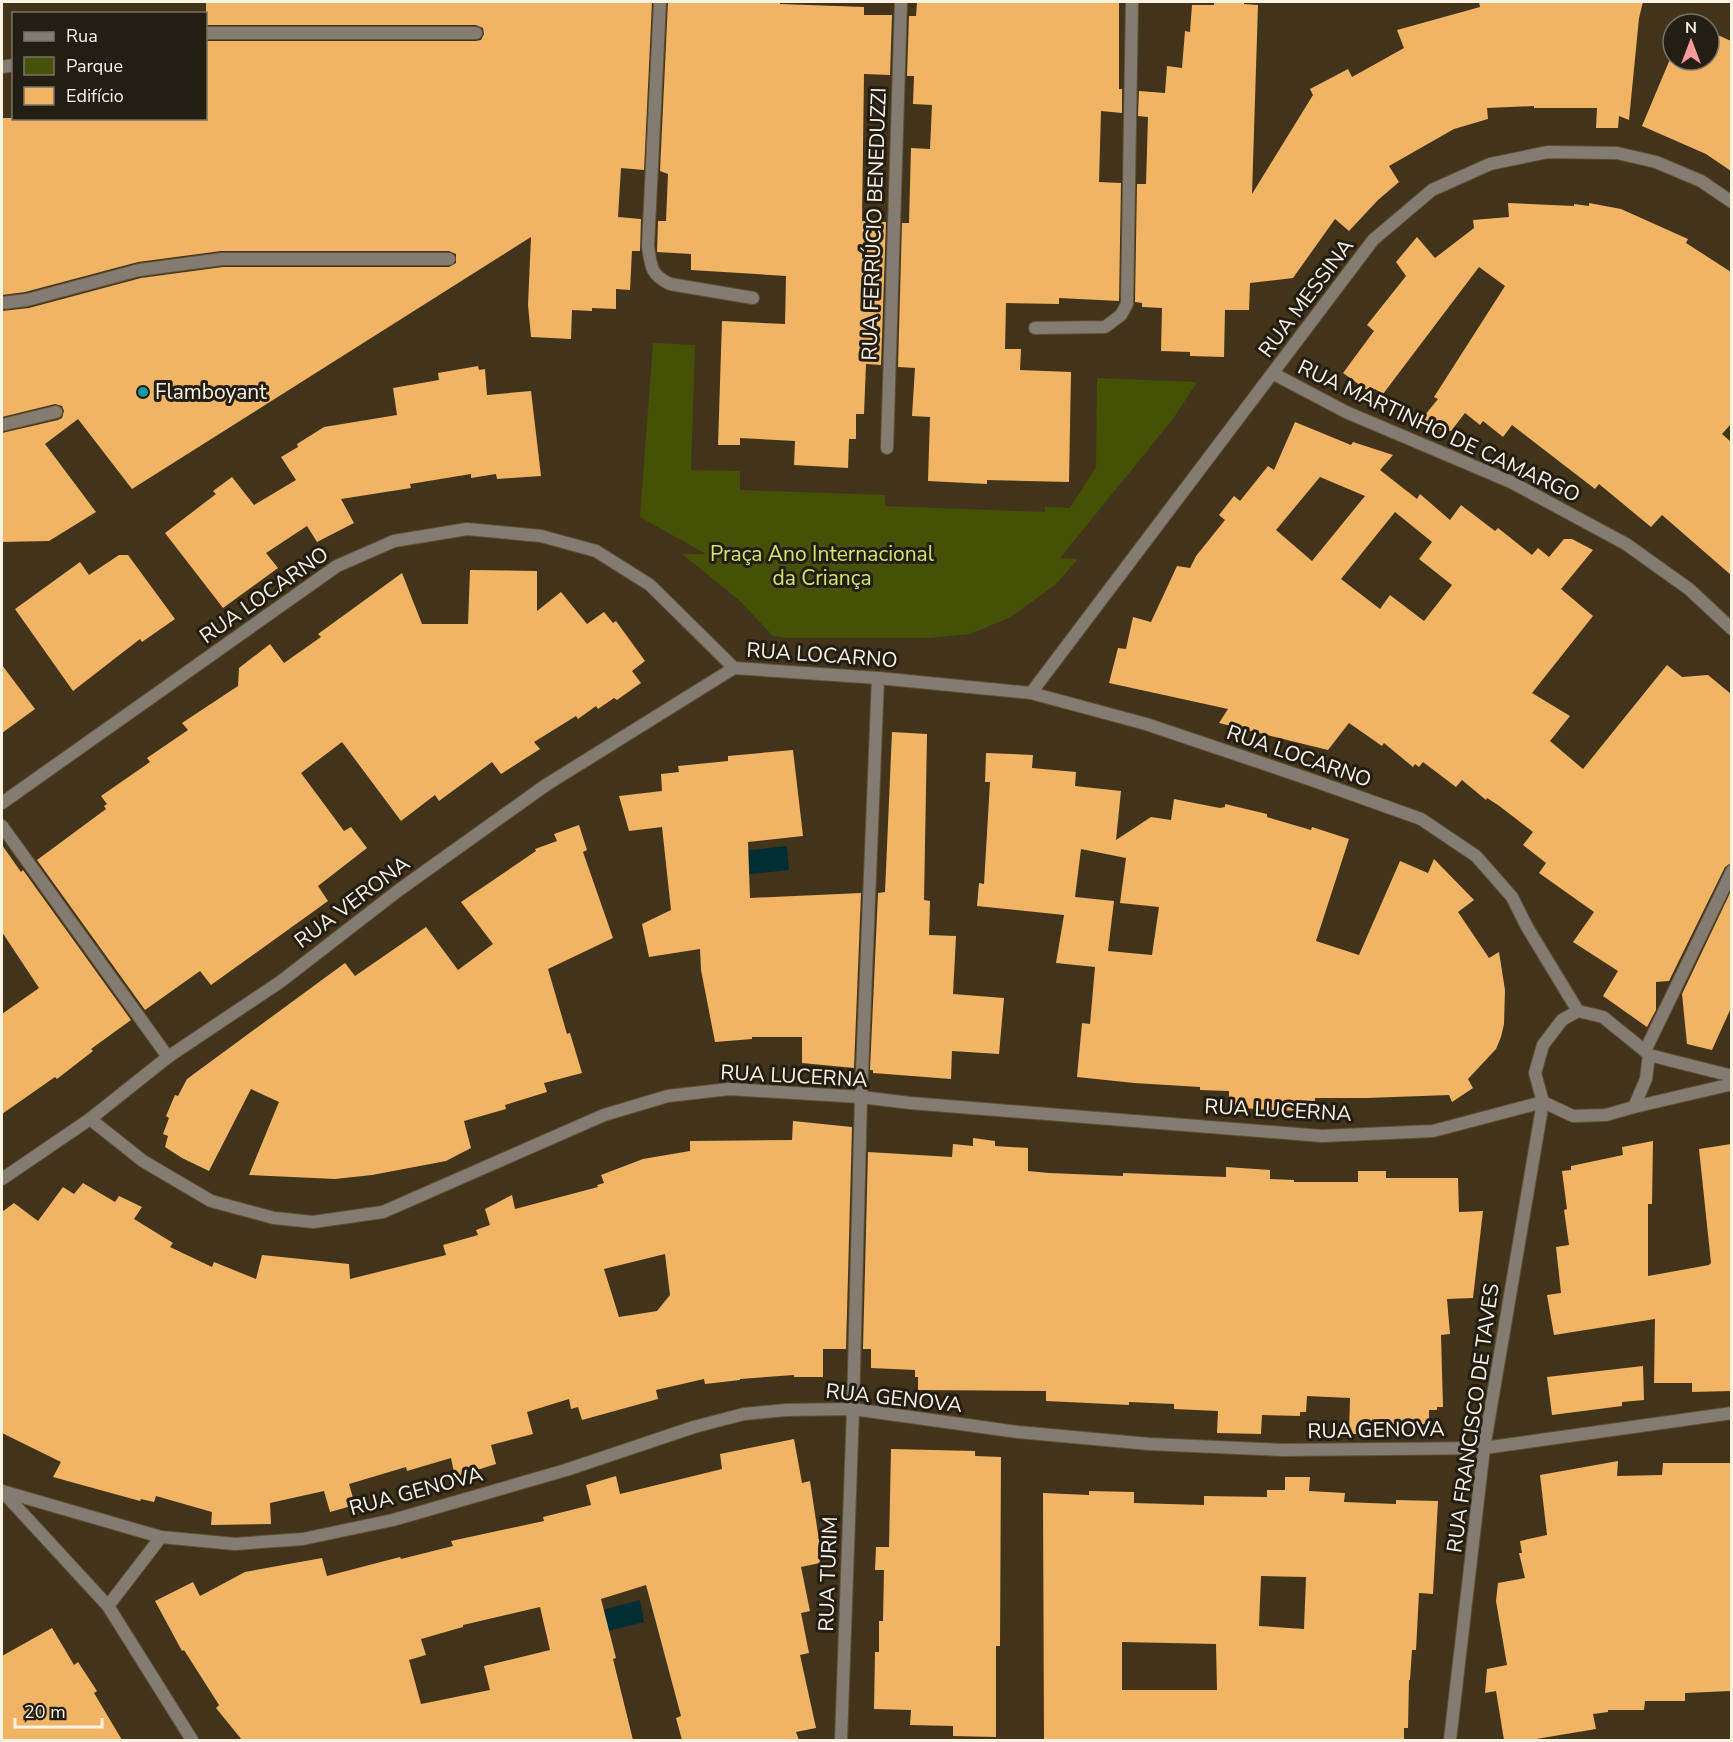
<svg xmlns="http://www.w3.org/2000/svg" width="1733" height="1742" viewBox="0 0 1733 1742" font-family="'Nunito Sans',sans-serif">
  <rect width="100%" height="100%" fill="#42341a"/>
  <path fill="#445107" d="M653 343 695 345 691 470 740 471V490L885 495V506L1045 512V507L1070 508 1096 467 1097 378 1197 382 1173 419 1060 558 1078 559 1055 585 1011 617 970 634 930 638H786L773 636 740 601 682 554H706L640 517Z"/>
  <g fill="#002e32">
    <path d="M787 846 789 870 744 875 742 851Z"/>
    <path d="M640 1600 644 1622 604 1632 599 1611Z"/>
  </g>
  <g fill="#f0b464" fill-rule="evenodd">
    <path d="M206 2H652L644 170 621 168 618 217 641 219 640 251H632L630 290 616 289V309L592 308V311L572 310 571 339 531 337 528 305 531 237 132 489 78 419 45 444 96 512 49 541 2 542V433L58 420 62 418 64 411 62 406 55 404 2 417V311L29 308 141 278 223 267H449L456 263V254L449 251H221L138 262 25 292 2 295V118H206V41H476L481 40 484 34 483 28 476 25H206Z"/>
    <path d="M668 2H780V4L864 7V15H892L890 75 864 74 862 221 886 222 881 365 866 364 864 414H856V439H849L848 468 794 465 795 441 740 438V445H718L722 321 785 324 786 276 691 270V254L657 252 658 221H666L668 174 660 171Z"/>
    <path d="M917 2H1119V89H1122V113L1101 111 1099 182 1121 183 1119 301 1059 298V304L1006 303 1005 349H1021L1020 370 1071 372 1069 482 987 480V484L928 481 930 417 912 416 915 368 898 367 902 223H909L911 148 930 149 932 105 913 104 914 76H907L909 16H916Z"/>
    <path d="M1214 2H1244V4L1258 5 1252 194 1313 95 1310 89 1348 69 1352 77 1404 48 1397 30 1480 7 1479 2H1643L1639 18 1629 120 1619 116 1618 128H1596L1597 108H1534V106L1487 108 1488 119 1454 129 1389 166 1399 182 1378 200 1349 231 1335 219 1293 278 1250 283 1249 310H1225L1224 357 1190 356V352L1161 351 1162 308 1142 307V303L1135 302 1137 184H1146L1148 117 1138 116 1139 91 1165 93 1167 66 1182 68 1185 31 1190 32 1192 5H1214Z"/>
    <path d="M1709 31 1731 41V171L1706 154 1642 126 1673 52V60H1709Z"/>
    <path d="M1508 203 1574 206V204L1589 206V203L1621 209 1688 239 1686 243 1731 272V424L1722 434 1731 442V575L1662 515 1651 527 1599 484 1595 489 1512 425 1503 437 1483 421 1480 425 1465 413 1451 431H1444L1421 420 1438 399 1434 397 1505 286 1479 267 1383 394 1375 389 1371 393 1343 373 1374 331 1367 325 1406 276 1396 262 1417 237 1435 258 1474 228 1473 220 1509 217Z"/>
    <path d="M478 366 479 370 485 369 487 395 531 391 541 476 497 479 496 474 471 478V474L410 484 411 488 341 499 354 523 317 542 307 526 266 553 278 568 223 608 165 533 216 494 213 491 232 477 254 505 296 480 281 457 298 447 297 444 324 427 397 415 393 388 439 380 438 373Z"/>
    <path d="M1295 422 1351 445 1353 442 1393 455 1380 470 1417 499 1420 494 1450 520 1461 505 1495 531 1498 528 1532 555 1538 548 1549 557 1564 539H1572L1593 550 1561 589 1593 616 1532 693 1570 716 1550 741 1583 769 1667 665 1682 677 1708 675 1731 694V863L1725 867 1669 981 1656 982V1010L1647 1027 1603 996 1618 971 1573 942 1594 912 1539 873 1546 863 1523 845 1533 832 1498 805 1487 798 1486 800 1462 780 1456 787 1423 762 1419 767 1415 764 1413 767 1384 743 1382 746 1349 723 1328 750 1219 723 1228 709 1109 683 1118 648 1126 649 1133 617 1151 622 1177 566 1190 568 1196 556 1225 520 1219 515 1234 496 1240 501 1268 466 1274 470ZM1320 477 1365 496 1312 561 1276 530ZM1395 512 1432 542 1419 559 1452 585 1424 621 1390 595 1380 609 1341 579Z"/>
    <path d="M119 555H128L175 619 142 642 140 639 73 691 15 609 80 562 89 575Z"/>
    <path d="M470 570 537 571V611L561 592 587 624 604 612 613 623 616 621 645 661 632 671 641 683 617 700 614 698 598 709 596 706 578 719 576 716 534 742 540 749 501 774 492 762 439 801 435 795 401 821 342 742 301 773 344 831 351 827 367 848 318 886 328 901 211 985 200 971 145 1010 37 860 106 809 104 806 107 804 101 796 150 762 147 758 188 730 182 723 238 686 239 668 270 644 284 663 321 637 318 634 402 573 422 624H468Z"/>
    <path d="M2 665 35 709 2 733Z"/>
    <path d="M892 732 927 734 924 900 930 901 929 935 956 936 953 994 1004 998 999 1054 952 1051 951 1079 873 1073V1070H870L878 893 885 892Z"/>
    <path d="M793 750 803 836 748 842 750 898 861 893 854 1068 802 1063V1037H752V1039L715 1042 701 970 700 949 649 957 642 924 671 910 662 827 629 831 619 796 662 791 661 774 679 772 678 766 728 761V756Z"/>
    <path d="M986 753 1033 755 1032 768 1076 772 1075 786 1121 791 1116 840 1151 817 1171 820 1174 799 1220 808 1225 807V804L1267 814V817L1311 830 1312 827 1349 839 1316 941 1359 955 1400 861 1428 873 1434 859 1474 900 1458 912 1489 958 1499 952 1505 990 1504 1024 1501 1037 1496 1049 1468 1079 1473 1088 1452 1102 1449 1095 1367 1098H1315V1111L1269 1110 1229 1107V1091L1200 1090V1087L1134 1083 1077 1077 1082 1023 1090 1024 1095 967 1056 963 1064 915 977 906 979 883 984 884 990 782H985ZM1081 849 1126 858 1120 903 1159 907 1152 955 1108 951 1114 901 1075 897Z"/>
    <path d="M579 825 587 850 583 852 613 938 548 969 567 1034 570 1033 582 1073 544 1083 547 1092 505 1105 506 1109 464 1121 471 1148 446 1161 372 1175 335 1179 249 1175 279 1102 251 1089 209 1171 182 1158 165 1147 168 1136 163 1134 169 1118 166 1116 175 1095 178 1096 187 1079 345 963 355 976 426 927 458 970 493 944 461 902 536 851 535 849 557 841 554 834Z"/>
    <path d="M2 845 21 872 23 870 131 1020 91 1049 93 1051 57 1079 55 1077 2 1114V1014L39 988 2 932Z"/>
    <path d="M1731 891V1008L1712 1050 1687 1044 1682 994Z"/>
    <path d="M793 1121 852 1127 846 1349H823V1377H794V1375L740 1379V1380L705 1384 704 1379 656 1390 658 1399 582 1420 578 1407 571 1409 569 1399 527 1412 533 1434 491 1445 496 1464 455 1477 451 1458 407 1471 406 1467 349 1484 355 1505 330 1512 324 1491 270 1503 271 1524 211 1525 212 1512 156 1496 154 1502 141 1499 140 1501 53 1477 61 1462 2 1433V1212L14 1203 38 1221 63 1187 74 1194 83 1183 115 1202 119 1196 142 1207 134 1219 173 1243 170 1247 212 1267 214 1262 256 1279 262 1255 349 1264 350 1279 446 1255 443 1245 478 1235 476 1230 490 1225 485 1209 512 1195 515 1209 598 1187 597 1185 604 1183 601 1175 643 1159 690 1151V1141L792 1140ZM665 1254 670 1295 657 1311 619 1317 604 1269Z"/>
    <path d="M973 1138 995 1141V1146L1028 1148V1171L1049 1173 1123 1176V1173L1226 1177V1167L1270 1170V1179L1294 1180V1182H1358V1171H1386V1178H1458L1459 1212 1483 1211 1473 1298 1447 1299 1450 1334 1441 1335 1443 1407H1437V1410H1429V1424L1373 1425V1434H1349L1350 1398 1307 1396 1306 1412H1300V1416L1262 1415 1261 1434 1217 1433 1218 1411 1174 1409V1404L1129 1402V1405L1046 1401V1391L918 1390V1377H915V1370L871 1368V1349H863L868 1152 952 1157 953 1144 973 1146Z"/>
    <path d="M1653 1141 1652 1204H1648V1276L1709 1265 1711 1263 1699 1149 1731 1144V1391L1692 1392V1383H1654L1655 1319 1554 1335 1547 1295 1561 1293 1556 1247 1569 1245 1564 1210 1567 1209 1562 1171 1571 1170V1166L1623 1155 1622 1147Z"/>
    <path d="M1643 1366 1644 1400 1622 1402V1406L1552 1415 1547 1377Z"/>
    <path d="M794 1439 802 1483 810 1481 820 1547 818 1548 820 1563 801 1567 810 1611 801 1613 809 1653 800 1655 816 1728 796 1732 799 1740H682L676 1718 681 1716 646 1585 601 1599 616 1658 613 1659 633 1740H242L216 1708 219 1705 184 1650 182 1651 155 1601 193 1582 200 1596 245 1572 322 1558 327 1576 400 1557 401 1559 453 1546 451 1541 544 1521 543 1517 591 1505 586 1485 616 1476 620 1494 722 1469 720 1454ZM540 1607 550 1650 484 1666 490 1690 421 1704 409 1660 426 1655 421 1639 463 1627V1625Z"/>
    <path d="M891 1449 975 1451V1456L1001 1457 1000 1646H996V1737L953 1736V1726L910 1725 911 1710 874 1709 875 1652H879V1621H883L884 1570H875L876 1547H889Z"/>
    <path d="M1618 1461 1617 1476 1662 1475 1663 1463H1731V1691L1685 1693V1701H1645L1644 1710H1608V1712L1593 1714 1596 1729 1530 1740H1504L1496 1691 1485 1693 1487 1669 1507 1665 1496 1601 1498 1583 1525 1578 1519 1553H1522L1520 1541 1547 1535 1540 1475Z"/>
    <path d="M1285 1477H1310L1309 1491 1345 1493 1344 1502 1396 1504V1500L1438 1501 1433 1594 1419 1593 1416 1650H1412L1410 1680H1409L1408 1728H1404V1740H1044L1043 1493 1089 1495V1491L1134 1492V1503L1204 1505V1496L1267 1497V1490H1285ZM1261 1576 1306 1577 1304 1629 1259 1626ZM1122 1642 1216 1644 1217 1690H1122Z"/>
    <path d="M52 1628 74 1665 78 1662 97 1691 94 1693 122 1740H2V1656Z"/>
  </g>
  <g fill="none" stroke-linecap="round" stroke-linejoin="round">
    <defs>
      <g id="service">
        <path d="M2 826 168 1057"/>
        <path d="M1645 1051 1732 871"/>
        <path d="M853 1409 861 1097 878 678"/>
      </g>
      <g id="minor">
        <path d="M660 2 648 246C651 267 651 275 670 284L753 298"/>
        <path d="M206 33H476"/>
        <path d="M2 67 14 65"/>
        <path d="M2 303 27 300 139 270 222 259H449"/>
        <path d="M1035 328 1105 327 1121 315 1127 304 1132 2"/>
        <path d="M1274 374 1346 412 1511 482 1626 544 1689 589 1732 629"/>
        <path d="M2 425 56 412"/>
        <path d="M887 448 901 2"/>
        <path d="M1031 693 1373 240 1432 190 1490 164 1548 152 1617 153 1656 162 1701 181 1732 202"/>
        <path d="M2 803 337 566 394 541 467 529 541 536 596 551 650 585 734 668 878 678 1031 693 1146 724 1312 780 1421 819 1476 856 1512 897 1527 927 1578 1011"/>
        <path d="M1649 1055 1732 1076"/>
        <path d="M1543 1102 1573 1116 1606 1115 1634 1107 1732 1084"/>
        <path d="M90 1119 143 1161 211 1201 274 1218 313 1222 383 1212 604 1115 668 1096 729 1089 861 1097 910 1103 1322 1136 1433 1131 1543 1102"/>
        <path d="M2 1179 90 1119 168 1057 280 982 399 890 546 785 734 668"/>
        <path d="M2 1491 161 1537 235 1544 303 1539 393 1520 566 1470 694 1427 744 1414 786 1410 853 1409 1018 1432 1149 1444 1283 1450 1484 1448 1732 1413"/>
        <path d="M108 1606 161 1537"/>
        <path d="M841 1740 853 1409"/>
        <path d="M1450 1740 1484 1448 1543 1102 1535 1073 1543 1045 1562 1020 1578 1011 1603 1017 1645 1051 1649 1055 1646 1079 1634 1107"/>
      </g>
      <path id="tertiary" d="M2 1491 108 1606 192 1740"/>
    </defs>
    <use href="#service" stroke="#5f523a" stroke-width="14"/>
    <use href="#minor" stroke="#5f523a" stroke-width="14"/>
    <use href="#tertiary" stroke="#5f523a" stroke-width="14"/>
    <use href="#service" stroke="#857c71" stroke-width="12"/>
    <use href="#minor" stroke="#857c71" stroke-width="12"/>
    <use href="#tertiary" stroke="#857c71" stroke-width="12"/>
  </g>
  <circle fill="#0f9aa8" stroke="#231d12" stroke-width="2" cx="143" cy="392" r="6"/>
  <g text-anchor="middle" stroke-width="6" stroke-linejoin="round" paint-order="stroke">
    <g font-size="21" fill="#faf2e2" stroke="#231d12">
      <text transform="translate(874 224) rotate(-88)" y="7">RUA FERRÚCIO BENEDUZZI</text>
      <text transform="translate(1306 298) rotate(-53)" y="7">RUA MESSINA</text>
      <text transform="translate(1439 431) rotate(25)" y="7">RUA MARTINHO DE CAMARGO</text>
      <text transform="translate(264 595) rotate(-35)" y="7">RUA LOCARNO</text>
      <text transform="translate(822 655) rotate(4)" y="7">RUA LOCARNO</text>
      <text transform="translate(1299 756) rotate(19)" y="7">RUA LOCARNO</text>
      <text transform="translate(352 902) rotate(-37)" y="7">RUA VERONA</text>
      <text transform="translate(794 1076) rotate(3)" y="7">RUA LUCERNA</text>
      <text transform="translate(1278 1110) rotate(3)" y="7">RUA LUCERNA</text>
      <text transform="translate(894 1398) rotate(6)" y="7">RUA GENOVA</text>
      <text transform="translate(1473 1418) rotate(-82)" y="7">RUA FRANCISCO DE TAVES</text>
      <text transform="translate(1376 1430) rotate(-1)" y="7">RUA GENOVA</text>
      <text transform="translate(416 1491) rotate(-15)" y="7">RUA GENOVA</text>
      <text transform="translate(828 1574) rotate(-88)" y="7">RUA TURIM</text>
    </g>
    <g font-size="21" fill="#faf2e2" stroke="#231d12" text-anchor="start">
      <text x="155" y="399">Flamboyant</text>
    </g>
    <g font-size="21" fill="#cee86f" stroke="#231d12">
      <text x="822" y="561">Praça Ano Internacional<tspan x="822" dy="24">da Criança</tspan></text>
    </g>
  </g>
  <rect width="1733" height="1742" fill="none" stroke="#faf2e2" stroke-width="6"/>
  <rect x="12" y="12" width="195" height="108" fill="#231d12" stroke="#797265" stroke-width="1.5"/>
  <rect x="24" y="32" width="30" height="9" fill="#857c71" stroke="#797265" stroke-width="1.5"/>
  <text x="66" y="42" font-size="18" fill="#faf2e2">Rua</text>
  <rect x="24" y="57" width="30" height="18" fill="#445107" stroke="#797265" stroke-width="1.5"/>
  <text x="66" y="72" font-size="18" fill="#faf2e2">Parque</text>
  <rect x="24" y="87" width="30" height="18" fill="#f0b464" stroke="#797265" stroke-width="1.5"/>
  <text x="66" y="102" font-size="18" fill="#faf2e2">Edifício</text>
  <g transform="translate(1691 42)"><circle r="28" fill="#231d12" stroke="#797265" stroke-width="1.5"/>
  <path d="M0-4.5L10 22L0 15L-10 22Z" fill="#f59b9c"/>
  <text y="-9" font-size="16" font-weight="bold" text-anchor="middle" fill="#faf2e2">N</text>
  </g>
  <path d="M15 1718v9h87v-9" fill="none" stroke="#faf2e2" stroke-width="3"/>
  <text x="24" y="1718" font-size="18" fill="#faf2e2" stroke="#231d12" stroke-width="4.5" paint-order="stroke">20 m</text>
</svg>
